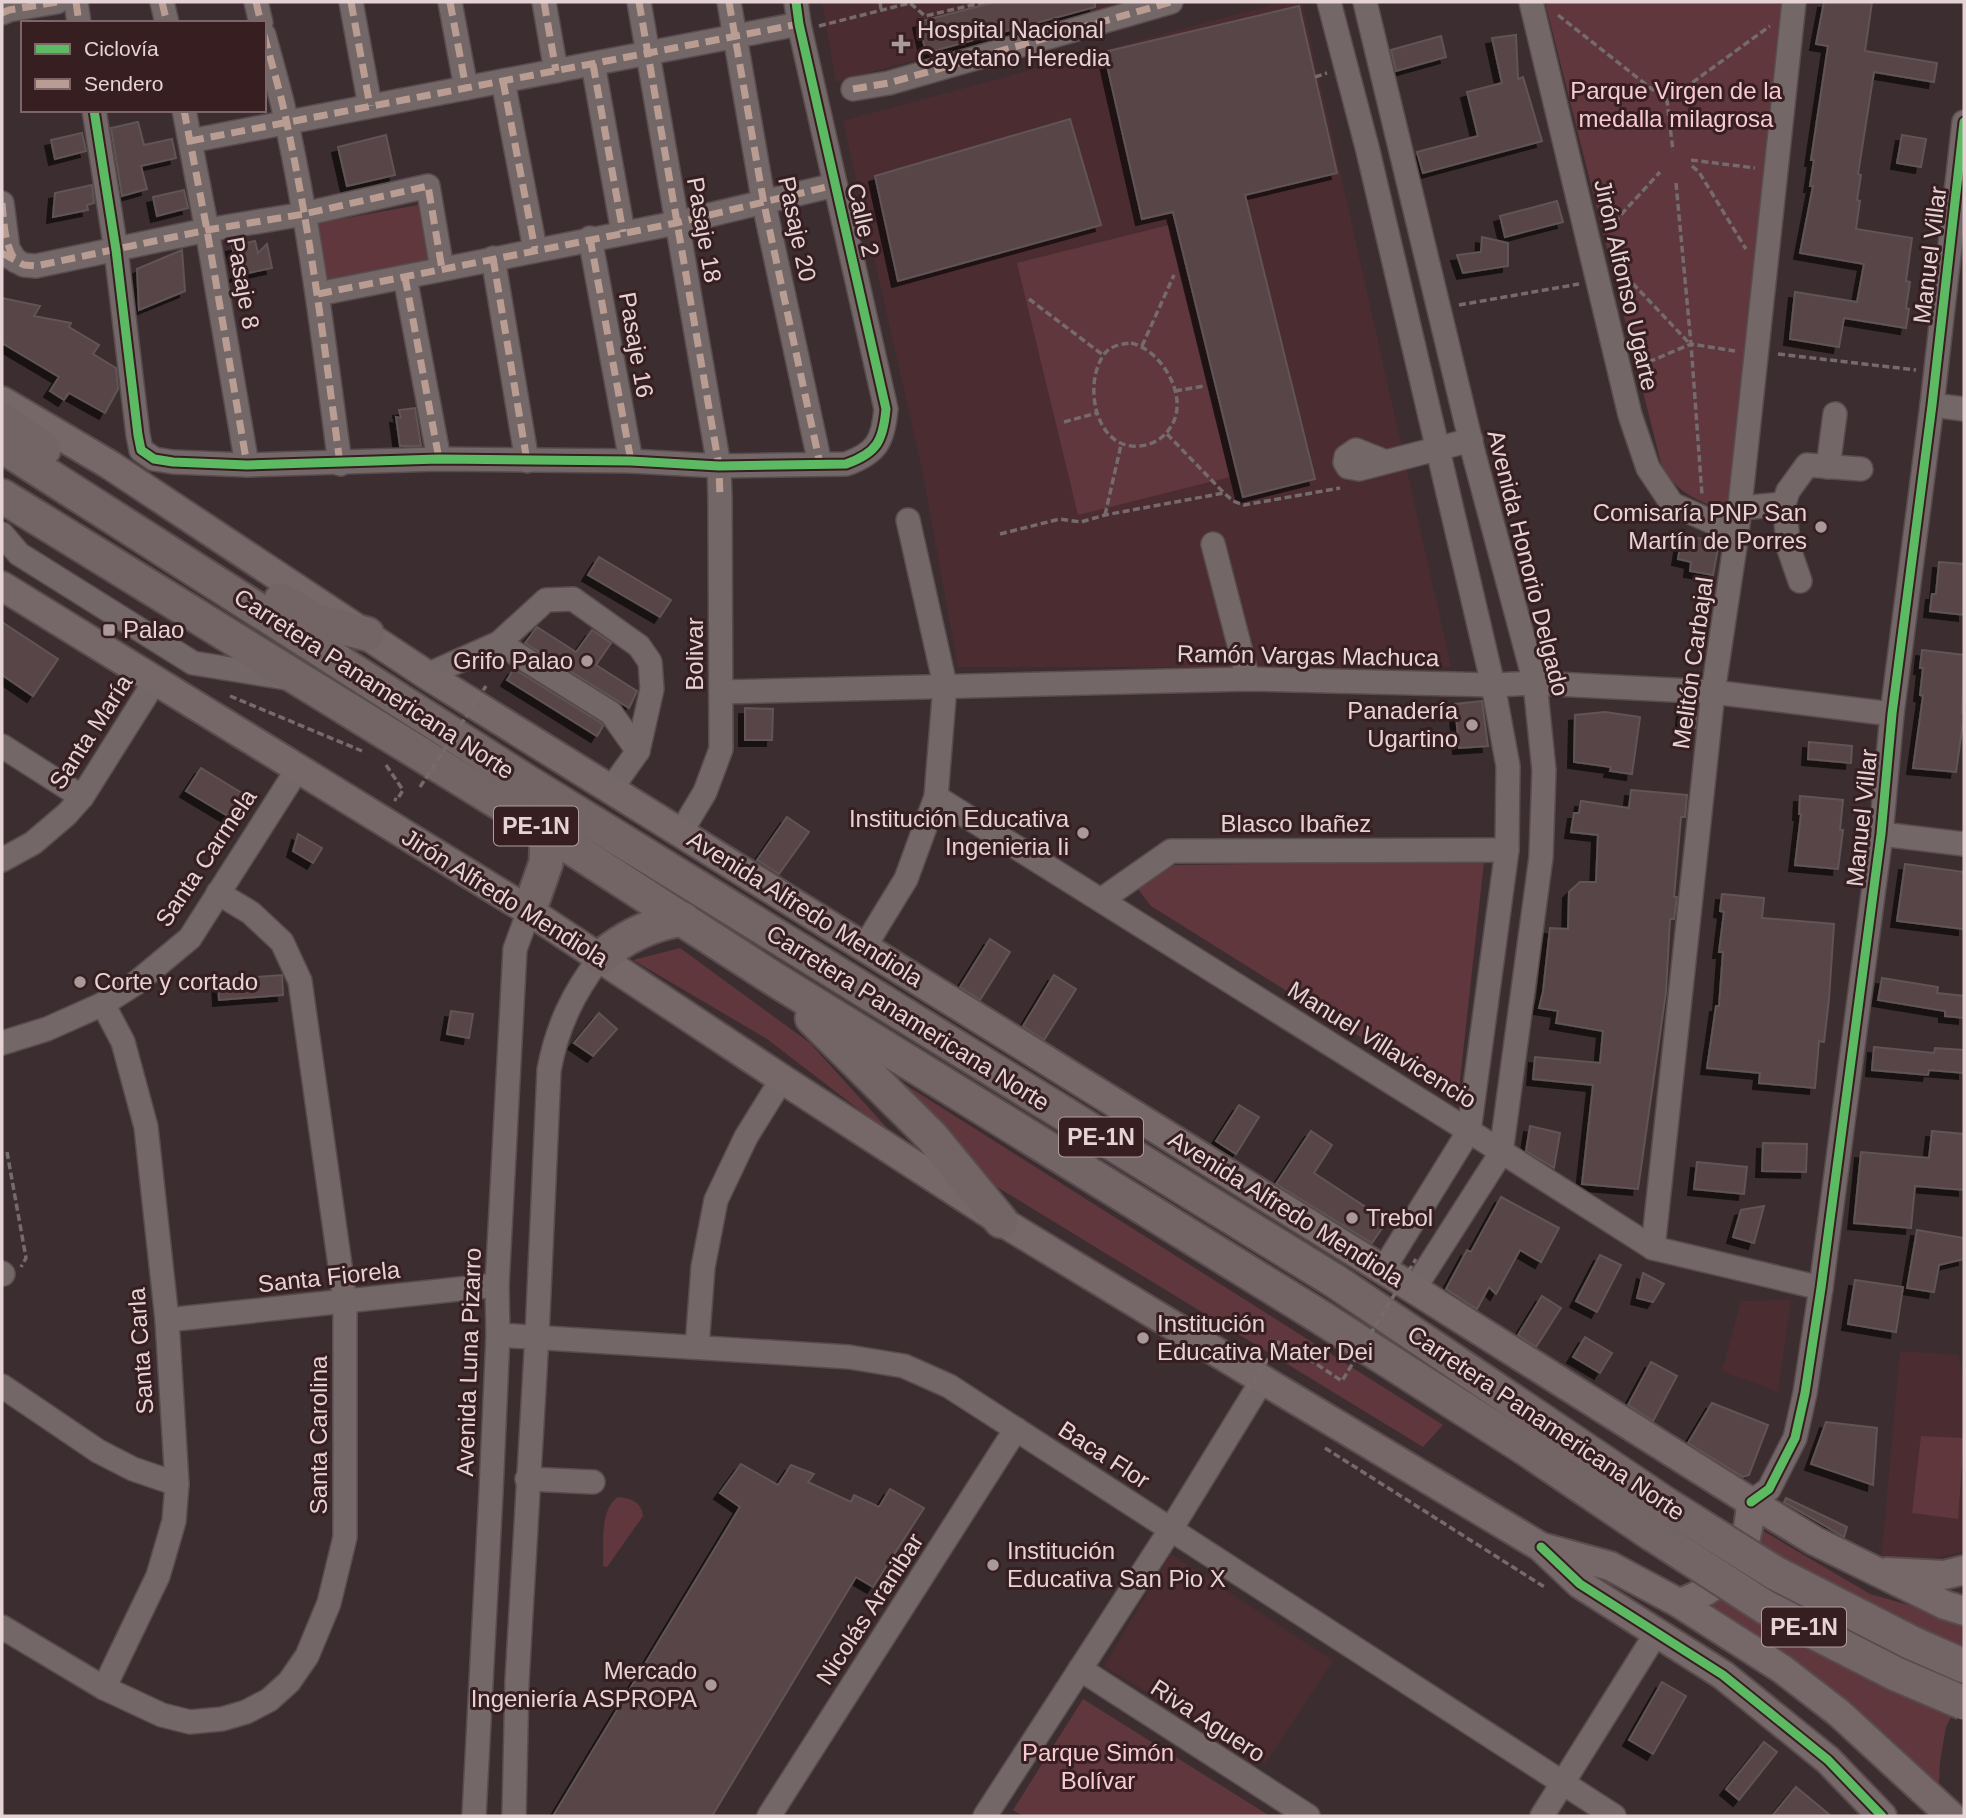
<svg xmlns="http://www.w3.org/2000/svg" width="1966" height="1818" viewBox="0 0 1966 1818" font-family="Arial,sans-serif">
  <defs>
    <filter id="shadow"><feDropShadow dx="-6" dy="6" stdDeviation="0" flood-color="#0009"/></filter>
  </defs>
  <rect width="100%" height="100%" fill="#3c2e30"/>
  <g fill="#4b2c31">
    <path d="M822 2H1122L836 82Z"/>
    <path d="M1282 2H1302L1451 667H958L922 469 843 121Z"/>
    <path d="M1791 1300 1778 1392 1722 1371 1741 1301Z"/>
    <path d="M1900 1351 1958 1355 1964 1376V1551L1924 1561 1881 1563Z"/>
    <path d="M1171 1554 1333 1661 1265 1764 1104 1666Z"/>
  </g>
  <g fill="#5f373c">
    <path d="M1545 2H1791L1734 505 1724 511C1697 500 1681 494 1663 471Z"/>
    <path d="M418 205 429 265 325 284 314 224Z"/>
    <path d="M1169 225 1230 477 1078 515 1017 263Z"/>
    <path d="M1471 861 1484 862 1458 1098 1151 906 1134 884 1175 865Z"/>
    <path d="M680 948 810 1043 896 1138 767 1039 633 960Z"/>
    <path d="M879 1068 1443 1425 1423 1447 997 1187Z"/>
    <path d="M1921 1436 1964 1438 1958 1519 1912 1513Z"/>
    <path d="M618 1497C630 1498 642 1502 643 1516L607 1567 603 1566C604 1546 599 1509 618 1497Z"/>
    <path d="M1760 1529 1870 1594 1964 1621V1691L1946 1727 1940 1762 1938 1801 1702 1609 1721 1599 1760 1543Z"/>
    <path d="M1083 1699 1270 1816H1023L1013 1810Z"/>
  </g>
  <g fill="#584447" stroke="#615456" stroke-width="2" filter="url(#shadow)">
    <path d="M995 2H1095V7L926 53 919 22Z"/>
    <path d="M1824 2H1872L1865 51 1937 63 1934 82 1874 72 1858 174 1861 175 1857 200 1860 201 1856 229 1912 238 1906 281 1910 282 1906 308 1909 309 1906 328 1844 318 1839 347 1790 339 1795 292 1857 302 1864 264 1800 253 1813 186H1810L1814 160H1811L1828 46 1816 44Z"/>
    <path d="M1299 6 1337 173 1245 195 1315 479 1243 497 1173 212 1142 219 1104 52Z"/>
    <path d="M1516 35 1518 79 1523 77 1542 141 1423 173 1417 152 1478 136 1467 92 1502 83 1492 38Z"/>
    <path d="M1441 36 1446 57 1396 71 1391 50Z"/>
    <path d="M1070 119 1101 225 898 281 875 176Z"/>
    <path d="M138 122 144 145 172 139 176 158 141 166 147 189 122 196 111 128Z"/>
    <path d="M82 133 86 151 55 159 51 140Z"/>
    <path d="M386 135 395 175 347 186 338 147Z"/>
    <path d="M1902 135 1926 139 1921 167 1897 163Z"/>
    <path d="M92 185 94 203 87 205 88 210 53 217 55 193Z"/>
    <path d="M184 190 188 208 157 216 153 197Z"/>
    <path d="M1557 201 1563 222 1505 237 1500 216Z"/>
    <path d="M1482 237 1508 243V266L1463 273 1457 255 1481 252Z"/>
    <path d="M255 241 258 253 267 244 272 268 234 276 238 272 232 246Z"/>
    <path d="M182 250 185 291 139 310 137 269Z"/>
    <path d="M2 298 40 306 34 316 71 323 69 327 99 345 93 354 116 368 118 389 105 413 69 393 64 400 50 391 59 377 2 343Z"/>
    <path d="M415 408 421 446H400L396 417 401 418 399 410Z"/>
    <path d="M1682 535 1719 542 1713 575 1690 571 1691 562 1678 559Z"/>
    <path d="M599 557 671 600 660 617 588 575Z"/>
    <path d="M1939 562 1964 564V615L1930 611 1932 594H1936Z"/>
    <path d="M2 622 58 659 33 696 2 675Z"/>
    <path d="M537 627 576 652 592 630 611 643 596 665 637 691 629 708 525 643Z"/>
    <path d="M1922 650 1964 655 1962 713 1964 715 1956 772 1913 768 1923 696 1920 695 1923 668H1920Z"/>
    <path d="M514 669 601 723 603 726 597 736 507 680Z"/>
    <path d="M1482 701 1488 746 1459 748 1455 704Z"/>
    <path d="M745 708 773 709 772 740H745Z"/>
    <path d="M1683 709H1697L1695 728 1681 729Z"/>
    <path d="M1605 712 1640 717 1632 774 1610 771 1611 767 1574 762 1575 715Z"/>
    <path d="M1809 742 1852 746 1851 763 1808 759Z"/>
    <path d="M201 768 250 798 236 821 186 791Z"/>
    <path d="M1631 790 1687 795 1685 817H1681L1674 897H1677L1674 919H1670L1666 992 1638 1189 1582 1184 1593 1085 1533 1079 1535 1057 1600 1063 1603 1031 1556 1023 1558 1011 1539 1008 1543 992 1550 928 1568 929 1569 892 1580 882H1596L1598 835 1571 832 1574 813H1579L1581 801 1629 808Z"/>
    <path d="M1800 796 1843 800 1840 830H1843L1838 869 1795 865 1801 814H1799Z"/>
    <path d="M787 817 809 832 779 874 757 860Z"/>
    <path d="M298 834 322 848 313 863 293 851Z"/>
    <path d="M1905 864 1964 872V929L1897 921Z"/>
    <path d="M1722 894 1764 898 1762 918 1834 924 1829 999 1824 1042 1819 1041 1815 1088 1759 1083 1760 1073 1707 1068 1716 1006H1719L1723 952H1719L1724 912 1720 911Z"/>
    <path d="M990 939 1010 952 980 1000 960 987Z"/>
    <path d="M282 975 283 995 219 1000 218 980Z"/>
    <path d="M1054 975 1076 989 1044 1040 1023 1026Z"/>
    <path d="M1882 978 1938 987 1937 993 1964 996V1018L1945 1016V1011L1878 1000Z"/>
    <path d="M451 1011 473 1014 469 1038 447 1034Z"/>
    <path d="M599 1013 617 1029 593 1056 574 1043Z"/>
    <path d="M1874 1047 1934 1053 1935 1048 1964 1050V1073L1929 1070 1928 1075 1872 1070Z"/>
    <path d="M1239 1105 1259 1117 1236 1154 1216 1141Z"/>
    <path d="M1530 1126 1560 1133 1554 1168 1526 1151Z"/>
    <path d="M1311 1131 1332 1145 1314 1173 1387 1221 1372 1243 1276 1184Z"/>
    <path d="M1932 1131 1964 1134V1190L1915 1186 1911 1228 1854 1223 1861 1152 1929 1158Z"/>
    <path d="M1763 1143 1807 1144 1806 1172 1762 1171Z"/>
    <path d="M1697 1162 1747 1167 1744 1194 1694 1189Z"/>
    <path d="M1501 1197 1559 1228 1541 1262 1520 1250 1496 1294 1489 1287 1477 1309 1446 1289 1467 1250 1471 1252Z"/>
    <path d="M1764 1206 1754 1243 1733 1237 1741 1210Z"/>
    <path d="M1917 1230 1964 1238V1259L1939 1265 1934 1292 1907 1288Z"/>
    <path d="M1600 1255 1621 1265 1597 1312 1576 1301Z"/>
    <path d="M1643 1273 1664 1284 1653 1302 1637 1298Z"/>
    <path d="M1855 1280 1903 1287 1896 1332 1848 1324Z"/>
    <path d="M1542 1296 1561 1308 1536 1347 1518 1335Z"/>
    <path d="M1585 1337 1612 1353 1600 1373 1573 1357Z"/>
    <path d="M1651 1362 1677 1376 1653 1421 1628 1405Z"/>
    <path d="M1712 1403 1768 1425 1749 1475 1743 1477 1688 1443Z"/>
    <path d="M1826 1422 1877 1428 1873 1485 1811 1464Z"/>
    <path d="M741 1464 778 1485 791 1465 814 1474 808 1482 851 1502 854 1495 879 1507 890 1489 924 1508 873 1587 856 1577 712 1816H553L740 1507 720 1493Z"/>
    <path d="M1786 1498 1847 1527 1844 1537 1784 1502Z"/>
    <path d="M1662 1682 1686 1696 1653 1754 1629 1740Z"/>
    <path d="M1764 1742 1777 1752 1739 1800 1726 1789Z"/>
    <path d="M1796 1787 1831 1816H1772Z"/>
  </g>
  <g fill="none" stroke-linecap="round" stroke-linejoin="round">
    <defs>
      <g id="minor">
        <path d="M76 2 79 23"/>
        <path d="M162 2 167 23"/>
        <path d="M256 2 261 23"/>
        <path d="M351 2 370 106"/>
        <path d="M450 2 466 88"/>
        <path d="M544 2 556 71"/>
        <path d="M639 2 719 466 720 498 721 749 705 792 681 832"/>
        <path d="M729 2 764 204 820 464"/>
        <path d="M1329 2 1368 151 1493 685 1508 766 1507 850 1469 1131 1383 1270"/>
        <path d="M1365 2 1474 455 1535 683 1544 770 1541 857 1501 1153 1414 1289"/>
        <path d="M1531 2 1630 415 1648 468 1672 504 1737 533"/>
        <path d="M2 13 9 10 57 2"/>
        <path d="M264 35C272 65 281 94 287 124 311 236 325 350 340 464"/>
        <path d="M593 64 623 232"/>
        <path d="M503 81 535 249"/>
        <path d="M853 89 889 83 1171 2"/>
        <path d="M94 110 116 250 138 435 141 450 154 459 173 462 247 465 439 459 631 461 719 466 846 464C877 453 883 441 886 409L799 24 796 2"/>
        <path d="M184 110 207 230 247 465"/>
        <path d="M190 141 799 24"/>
        <path d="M2 203 8 249 16 261"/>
        <path d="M590 238 631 461"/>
        <path d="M2 253 24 265 36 266 207 230 304 214 428 186 442 269"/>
        <path d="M493 258 527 461"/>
        <path d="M405 277 439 459"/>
        <path d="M318 294 676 223 835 185"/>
        <path d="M1932 405 1964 409"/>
        <path d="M1386 462 1356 450 1346 457 1345 462 1348 467 1359 469 1471 440"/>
        <path d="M1828 467 1835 414"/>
        <path d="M1784 504 1789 549 1800 581"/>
        <path d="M1740 508 1784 504 1788 491 1807 465 1861 469"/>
        <path d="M2 534 19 554 193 663 286 678"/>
        <path d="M1213 544 1248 679"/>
        <path d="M499 643 546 600 573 599 639 646 650 662 652 689 638 751"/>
        <path d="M427 675 499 643 611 713 638 751 611 789"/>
        <path d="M721 692 1248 679 1493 685 1535 683 1713 692 1892 714"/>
        <path d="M2 746 82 797"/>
        <path d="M936 797 1469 1131 1653 1248 1821 1288"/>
        <path d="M1881 834 1964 844"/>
        <path d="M2 860 33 843 67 814 82 797 155 681"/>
        <path d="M1101 900 1171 851 1507 850"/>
        <path d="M865 946 906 879 936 797 945 685 908 520"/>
        <path d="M103 1004 123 1042 146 1127 167 1320 177 1484 174 1521 158 1576 104 1688"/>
        <path d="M2 1043 47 1029 103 1004 136 983 190 938 297 770"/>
        <path d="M1653 1248 1713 692 1737 533 1794 2"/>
        <path d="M2 1273 3 1274"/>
        <path d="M167 1320 497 1285"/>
        <path d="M498 1335 849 1357 904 1366 949 1386 1614 1816"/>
        <path d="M697 1347 703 1267 716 1200 746 1137 782 1079"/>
        <path d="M2 1386 98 1451 133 1469 177 1484"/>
        <path d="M527 1479 593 1482"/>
        <path d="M1751 1502 1769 1489 1795 1438 1805 1393 1821 1288 1881 834 1892 714 1932 405 1964 122"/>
        <path d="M2 1627 104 1688 162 1715 190 1722 222 1719 246 1712 269 1700 289 1682 307 1656 329 1603 345 1537V1301L300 981 282 942 251 913 218 893"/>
        <path d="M1080 1669 1308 1816"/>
        <path d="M474 1816 491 1492 498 1335 497 1285 515 949 529 911"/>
        <path d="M514 1816 517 1681 537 1336 549 1070C557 1027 573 993 600 958"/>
        <path d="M769 1816 1016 1429"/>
        <path d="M985 1816 1171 1529 1263 1379"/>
        <path d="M1542 1816 1657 1632"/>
      </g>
      <g id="major">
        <path d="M2 401 110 465 427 675 1414 1289 1751 1502 1815 1541 1945 1605 1964 1611"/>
        <path d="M2 586 529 911 782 1079 1001 1221 1248 1371 1541 1547 1610 1566 1679 1603 1782 1669 1839 1713 1951 1816"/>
        <path d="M1543 1549 1580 1584 1723 1675 1828 1760 1882 1816"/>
        <path d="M1887 1572 1944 1575 1964 1570"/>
        <path d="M1679 1603C1732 1585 1748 1556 1751 1502"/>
      </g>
      <g id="highway">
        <path d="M2 420 44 449"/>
        <path d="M2 446 527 782 1335 1281 1667 1505"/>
        <path d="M2 496 547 832 771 977 1322 1318 1525 1448 1652 1534"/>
        <path d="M281 600 316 621 367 634"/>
        <path d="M529 911 546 863 547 832"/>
        <path d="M600 958C625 936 651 924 683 919"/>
        <path d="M812 1018 932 1137 1001 1221"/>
      </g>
    </defs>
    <use href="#minor" stroke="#594c4e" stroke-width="26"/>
    <use href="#major" stroke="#594c4e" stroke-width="32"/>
    <use href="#highway" stroke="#594c4e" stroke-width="37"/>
    <g stroke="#756a6c" stroke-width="3.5" stroke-dasharray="7 3.5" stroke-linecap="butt">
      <path d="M880 2 881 9"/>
      <path d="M1558 15 1667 101 1673 151"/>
      <path d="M819 26 910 3 925 16 985 2"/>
      <path d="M1315 77 1327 73"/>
      <path d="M1667 101 1770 26"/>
      <path d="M1691 160 1755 168"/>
      <path d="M1692 166 1699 172 1746 249"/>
      <path d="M1676 183 1691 344 1702 495"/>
      <path d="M1607 230 1660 172"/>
      <path d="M1617 274 1622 272 1690 344"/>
      <path d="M1029 299 1103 355"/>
      <path d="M1459 305 1579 284"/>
      <path d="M1131 343C1162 350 1191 399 1170 428 1163 439 1152 445 1139 446 1096 450 1083 386 1103 356 1109 346 1120 344 1131 343Z"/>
      <path d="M1142 346 1174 275"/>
      <path d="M1778 354 1916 370"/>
      <path d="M1639 366 1691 344 1735 351"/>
      <path d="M1175 391 1204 386"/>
      <path d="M1064 422 1097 413"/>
      <path d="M1167 434 1224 493"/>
      <path d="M1105 515 1121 445"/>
      <path d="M1000 534 1060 519 1081 522 1105 515 1224 493 1233 501 1244 505 1340 488"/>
      <path d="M230 696 362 751"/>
      <path d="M386 765 403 790 397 800 394 799"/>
      <path d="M7 1152 26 1258 21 1267"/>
      <path d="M1325 1448 1546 1588"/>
    </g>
    <use href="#minor" stroke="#736768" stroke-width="23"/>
    <use href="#major" stroke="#766769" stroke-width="28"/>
    <use href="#highway" stroke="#736466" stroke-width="33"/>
    <defs>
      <g id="highway-bridge">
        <path d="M1667 1505 1775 1573 1912 1643 1964 1666"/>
        <path d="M1652 1534 1765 1607 1896 1674 1964 1703"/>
      </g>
    </defs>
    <use href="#highway-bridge" stroke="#594c4e" stroke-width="37" stroke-linecap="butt"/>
    <g stroke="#756a6c" stroke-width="3.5" stroke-dasharray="7 3.5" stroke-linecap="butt">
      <path d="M420 787 486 686"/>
      <path d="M1242 1400 1280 1340 1342 1381 1416 1259"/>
    </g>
    <use href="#highway-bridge" stroke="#736466" stroke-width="33"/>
    <g stroke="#b99d93" stroke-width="7" stroke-dasharray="14 7" stroke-linecap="butt">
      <path d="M76 2 79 23"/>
      <path d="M162 2 167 23"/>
      <path d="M256 2 261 23"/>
      <path d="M351 2 370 106"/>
      <path d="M450 2 466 88"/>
      <path d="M544 2 556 71"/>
      <path d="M639 2 719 466 720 498"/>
      <path d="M729 2 764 204 820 464"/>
      <path d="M2 13 9 10 57 2"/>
      <path d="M264 35C272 65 281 94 287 124 311 236 325 350 340 464"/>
      <path d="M593 64 623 232"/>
      <path d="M503 81 535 249"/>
      <path d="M853 89 889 83 1171 2"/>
      <path d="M184 110 207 230 247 465"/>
      <path d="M190 141 799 24"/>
      <path d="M2 203C4 223 4 242 15 260"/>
      <path d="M590 238 631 461"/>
      <path d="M2 253 24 265 36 266 207 230 304 214 428 186 442 269"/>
      <path d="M493 258 527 461"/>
      <path d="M405 277 439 459"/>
      <path d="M318 294 676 223 835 185"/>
    </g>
    <defs>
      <g id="cycleway">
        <path d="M94 110 116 250 138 435 141 450 154 459 173 462 247 465 439 459 631 461 719 466 846 464C877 453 883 441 886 409L799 24 796 2"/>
        <path d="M1751 1502 1769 1489 1795 1438 1805 1393 1821 1288 1881 834 1892 714 1932 405 1964 122"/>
        <path d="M1541 1547 1580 1584 1723 1675 1828 1760 1882 1816"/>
      </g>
    </defs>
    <use href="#cycleway" stroke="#371e21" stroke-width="13"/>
    <use href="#cycleway" stroke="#5cba63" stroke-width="9"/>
  </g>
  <g fill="#aa999b" stroke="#371e21" stroke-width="2.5">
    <path d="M897.5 33.5h7v7h7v7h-7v7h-7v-7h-7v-7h7z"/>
    <circle cx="1821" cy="527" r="7"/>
    <rect x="102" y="623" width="14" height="14" rx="3.5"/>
    <circle cx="587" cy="661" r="7"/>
    <circle cx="1472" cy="725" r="7"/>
    <circle cx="1083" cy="833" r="7"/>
    <circle cx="80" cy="982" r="7"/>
    <circle cx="1352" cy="1218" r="7"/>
    <circle cx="1143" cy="1338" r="7"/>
    <circle cx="993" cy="1565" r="7"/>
    <circle cx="711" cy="1685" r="7"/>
  </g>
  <g text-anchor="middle" stroke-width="6" stroke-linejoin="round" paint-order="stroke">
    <g fill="#371e21" stroke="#b19d9f" stroke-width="2">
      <rect x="494" y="806.5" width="84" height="39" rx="5"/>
      <rect x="1059" y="1117.5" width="84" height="39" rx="5"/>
      <rect x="1762" y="1607.5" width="84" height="39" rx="5"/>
    </g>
    <g font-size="23" font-weight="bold" fill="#e5d3d5">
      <text x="536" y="834">PE-1N</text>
      <text x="1101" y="1145">PE-1N</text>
      <text x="1804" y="1635">PE-1N</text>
    </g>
    <g font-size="24" fill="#e5d3d5" stroke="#371e21" text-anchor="start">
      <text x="917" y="38">Hospital Nacional<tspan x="917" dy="28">Cayetano Heredia</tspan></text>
      <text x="1807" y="521" text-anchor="end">Comisaría PNP San<tspan x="1807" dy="28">Martín de Porres</tspan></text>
      <text x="123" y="638">Palao</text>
      <text x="573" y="669" text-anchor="end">Grifo Palao</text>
      <text x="1458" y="719" text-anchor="end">Panadería<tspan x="1458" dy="28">Ugartino</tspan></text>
      <text x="1069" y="827" text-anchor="end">Institución Educativa<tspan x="1069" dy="28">Ingenieria Ii</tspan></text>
      <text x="94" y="990">Corte y cortado</text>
      <text x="1366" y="1226">Trebol</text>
      <text x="1157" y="1332">Institución<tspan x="1157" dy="28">Educativa Mater Dei</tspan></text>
      <text x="1007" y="1559">Institución<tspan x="1007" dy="28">Educativa San Pio X</tspan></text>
      <text x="697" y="1679" text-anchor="end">Mercado<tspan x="697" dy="28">Ingeniería ASPROPA</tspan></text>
    </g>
    <g font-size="24" fill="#f9cacf" stroke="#371e21">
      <text x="1676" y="99">Parque Virgen de la<tspan x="1676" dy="28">medalla milagrosa</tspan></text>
      <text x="1098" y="1761">Parque Simón<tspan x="1098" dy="28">Bolívar</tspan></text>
    </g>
    <g font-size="24" fill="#e5d3d5" stroke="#371e21">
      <text transform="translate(863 220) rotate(77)" y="8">Calle 2</text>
      <text transform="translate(797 229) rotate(78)" y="8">Pasaje 20</text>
      <text transform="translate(704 230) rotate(80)" y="8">Pasaje 18</text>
      <text transform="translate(1930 255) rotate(-83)" y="8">Manuel Villar</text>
      <text transform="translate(243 283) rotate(80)" y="8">Pasaje 8</text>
      <text transform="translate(1626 285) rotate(77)" y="8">Jirón Alfonso Ugarte</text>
      <text transform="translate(636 345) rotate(80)" y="8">Pasaje 16</text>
      <text transform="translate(1528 563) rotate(76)" y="8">Avenida Honorio Delgado</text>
      <text transform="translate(695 654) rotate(-90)" y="8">Bolivar</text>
      <text transform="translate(1308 656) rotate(1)" y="8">Ramón Vargas Machuca</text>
      <text transform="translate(1693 663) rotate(-82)" y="8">Melitón Carbajal</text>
      <text transform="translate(374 684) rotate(33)" y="8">Carretera Panamericana Norte</text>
      <text transform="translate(91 732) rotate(-57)" y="8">Santa María</text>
      <text transform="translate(1862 818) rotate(-84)" y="8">Manuel Villar</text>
      <text x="1296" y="832">Blasco Ibañez</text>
      <text transform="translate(206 858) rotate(-56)" y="8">Santa Carmela</text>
      <text transform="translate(505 898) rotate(32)" y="8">Jirón Alfredo Mendiola</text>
      <text transform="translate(805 909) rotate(32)" y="8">Avenida Alfredo Mendiola</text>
      <text transform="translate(908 1018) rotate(32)" y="8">Carretera Panamericana Norte</text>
      <text transform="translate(1382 1045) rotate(32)" y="8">Manuel Villavicencio</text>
      <text transform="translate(1286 1209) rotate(32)" y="8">Avenida Alfredo Mendiola</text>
      <text transform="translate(329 1277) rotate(-6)" y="8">Santa Fiorela</text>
      <text transform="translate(141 1351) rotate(-94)" y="8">Santa Carla</text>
      <text transform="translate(469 1362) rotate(-88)" y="8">Avenida Luna Pizarro</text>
      <text transform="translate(1546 1423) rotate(34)" y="8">Carretera Panamericana Norte</text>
      <text transform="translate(319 1435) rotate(-90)" y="8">Santa Carolina</text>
      <text transform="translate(1104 1455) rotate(33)" y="8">Baca Flor</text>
      <text transform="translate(870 1609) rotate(-57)" y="8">Nicolás Aranibar</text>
      <text transform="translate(1208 1721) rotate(33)" y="8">Riva Aguero</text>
    </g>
  </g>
  <rect width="1966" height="1818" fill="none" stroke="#e5d3d5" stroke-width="7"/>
  <rect x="21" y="21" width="245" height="91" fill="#371e21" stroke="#7d6669" stroke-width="2"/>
  <rect x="35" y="44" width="35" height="10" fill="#5cba63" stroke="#7d6669" stroke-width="2"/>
  <text x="84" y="56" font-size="21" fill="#e5d3d5">Ciclovía</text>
  <rect x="35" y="79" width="35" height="10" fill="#b99d93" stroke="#7d6669" stroke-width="2"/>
  <text x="84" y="91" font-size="21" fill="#e5d3d5">Sendero</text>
</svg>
